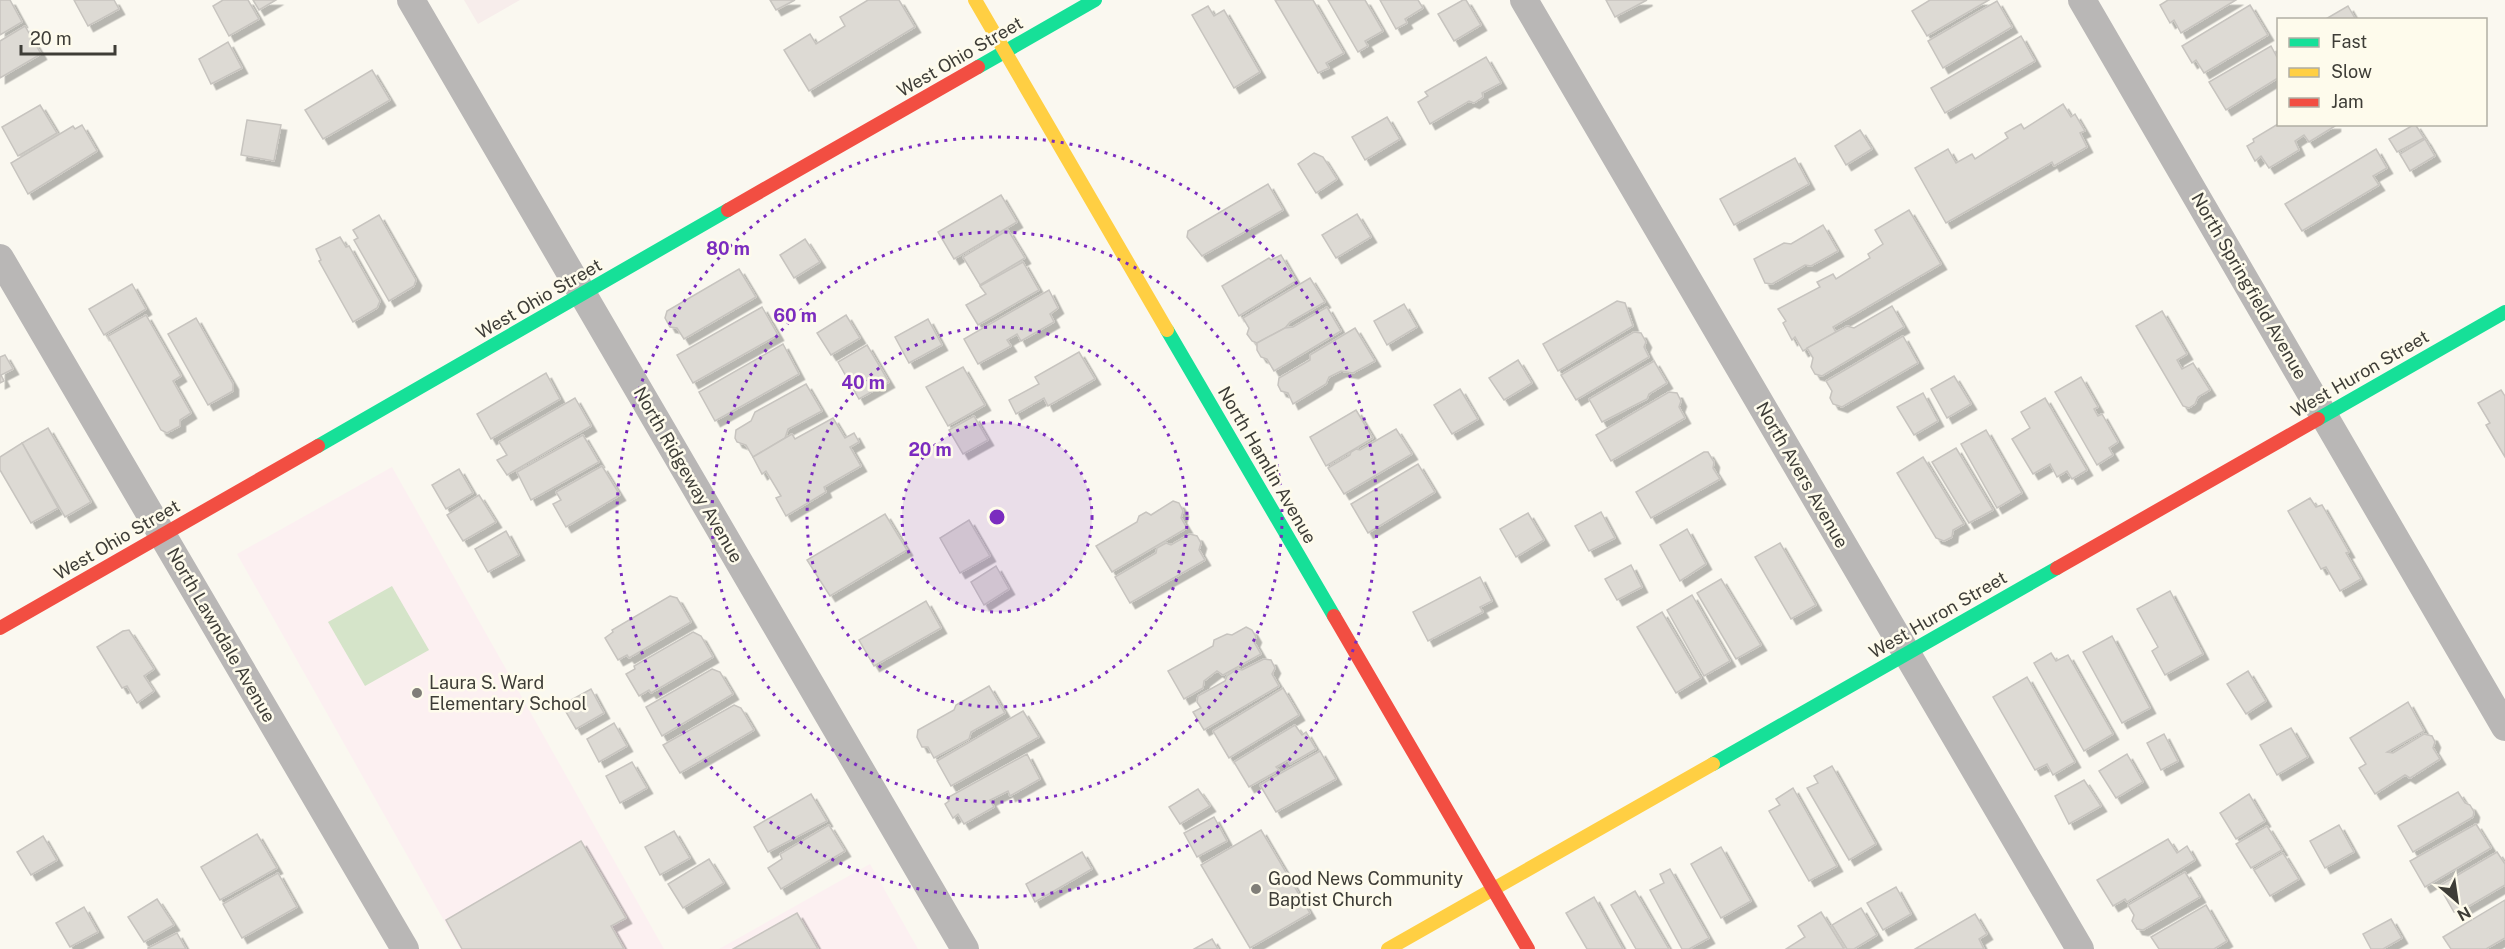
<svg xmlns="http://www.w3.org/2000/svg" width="2505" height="949" viewBox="0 0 2505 949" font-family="'Public Sans',sans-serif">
  <defs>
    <filter id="shadow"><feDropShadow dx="5.5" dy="5.5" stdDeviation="0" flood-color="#0004"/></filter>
  </defs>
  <rect width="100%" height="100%" fill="#faf8f0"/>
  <g fill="#fcf0f1">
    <path d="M392 467 664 949H460L237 554Z"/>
    <path d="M870 864 918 949H719Z"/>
  </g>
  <path fill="#f7edeb" d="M464 0H520L478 24Z"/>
  <path fill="#d5e4c9" d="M392 586 429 650 365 686 328 622Z"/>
  <g fill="#dddad4" stroke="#c7c4bf" stroke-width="1.5" filter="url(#shadow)">
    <path d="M0 0H10L22 22 0 35Z"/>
    <path d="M74 0H114L119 9 88 26Z"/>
    <path d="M223 0H248L259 19 229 36 213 6Z"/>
    <path d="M253 0H276L259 10Z"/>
    <path d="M770 0H795L776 10Z"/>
    <path d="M868 0H899L915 27 809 91 784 50 810 34 816 44 845 26 840 17Z"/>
    <path d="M1275 0H1313L1344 53 1326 63 1329 68 1318 73Z"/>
    <path d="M1328 0H1365L1383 31 1365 41 1368 46 1358 52Z"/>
    <path d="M1380 0H1418L1423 8 1405 19 1407 23 1396 29Z"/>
    <path d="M1463 0H1466L1481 25 1454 41 1438 14Z"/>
    <path d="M1606 0H1647L1615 17Z"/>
    <path d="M1930 0H1989L1927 36 1912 11Z"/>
    <path d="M2168 0H2236L2181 33 2174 20 2170 23 2160 5Z"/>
    <path d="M1997 1 2012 27 1943 68 1928 41Z"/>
    <path d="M2250 5 2268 35 2204 73 2196 60 2192 63 2182 46Z"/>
    <path d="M1208 6 1214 16 1224 10 1260 72 1234 88 1192 15Z"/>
    <path d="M2348 6 2356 20H2324Z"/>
    <path d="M25 26 41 54 0 78V41Z"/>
    <path d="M2021 36 2035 61 1945 113 1931 88Z"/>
    <path d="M228 42 242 68 211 84 199 59Z"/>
    <path d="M2271 46 2278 59V78L2226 110 2209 82Z"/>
    <path d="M1486 57 1501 83 1482 93 1483 97 1474 103 1469 101 1430 124 1418 102 1428 96 1425 92Z"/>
    <path d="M372 70 390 100 323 139 305 110Z"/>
    <path d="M2063 104 2071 117 2075 114 2085 131 2080 133 2087 147 2054 166 2052 162 1946 223 1915 168 1948 149 1956 163 1972 154 1975 159 2008 138 2005 133 2021 124 2024 129Z"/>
    <path d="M40 105 57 133 18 156 2 127Z"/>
    <path d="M1387 117 1400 139 1365 160 1352 137Z"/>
    <path d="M247 120 281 125 274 161 241 155Z"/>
    <path d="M2278 124H2335V126L2309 142 2304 135 2295 141 2299 150 2269 168 2261 156 2255 161 2247 146 2254 142 2253 139Z"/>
    <path d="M2415 124 2424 138 2397 152 2389 139Z"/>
    <path d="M82 125 97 151 28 194 11 163 73 126 75 129Z"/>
    <path d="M1860 130 1872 149 1846 165 1835 146Z"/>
    <path d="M2425 139 2435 156 2410 171 2400 154Z"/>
    <path d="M2376 149 2387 168 2373 176 2379 185 2302 231 2285 204Z"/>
    <path d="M1314 153 1323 157 1337 179 1316 193 1298 164Z"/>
    <path d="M1795 158 1809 184 1734 225 1720 199Z"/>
    <path d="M1268 184 1283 210 1202 256 1187 237 1188 231Z"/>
    <path d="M1001 195 1017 222 954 259 938 232Z"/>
    <path d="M1909 210 1941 264 1833 327 1836 332 1803 351 1795 337 1792 340 1783 323 1786 321 1778 309 1820 287 1817 282 1833 274 1836 279 1870 258 1868 254 1883 244 1875 230Z"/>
    <path d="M1357 214 1371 237 1336 258 1322 235Z"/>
    <path d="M379 215 416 280 414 286 389 301 354 240 358 238 353 230Z"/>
    <path d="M1823 225 1838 251 1811 266 1805 265 1772 284 1765 283 1754 259 1784 243 1791 244Z"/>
    <path d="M1008 230 1025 258 980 285 963 257Z"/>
    <path d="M340 237 346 247 349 246 380 301 377 308 353 322 319 261 321 260 316 249Z"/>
    <path d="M805 239 820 262 794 278 780 255Z"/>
    <path d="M1281 255 1296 281 1239 316 1222 286 1269 258 1271 260Z"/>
    <path d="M1023 262 1039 290 978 325 966 305 986 294 980 286Z"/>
    <path d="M739 269 756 297 684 339 677 328 670 327 665 318 667 311Z"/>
    <path d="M1310 278 1325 302 1290 322 1285 328 1257 343 1252 341 1247 334 1249 328 1243 318Z"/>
    <path d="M132 284 146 309 104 335 89 309Z"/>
    <path d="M1049 290 1058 308 1050 314 1054 322 1021 341 1017 334 1007 340 1011 346 978 364 964 339Z"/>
    <path d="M1617 301 1625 303 1633 326 1558 371 1543 344Z"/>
    <path d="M1404 304 1417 327 1387 345 1374 321Z"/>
    <path d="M1892 306 1904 327 1822 376 1815 374 1811 367 1813 358 1807 348 1847 326 1854 328Z"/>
    <path d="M762 307 778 335 693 383 677 355Z"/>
    <path d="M1327 307 1341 331 1274 371 1267 359 1261 357 1257 350V343L1285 328 1293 327Z"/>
    <path d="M2162 311 2187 354 2177 360 2182 369 2193 363 2210 390 2198 397 2195 404 2189 408 2183 406 2136 326Z"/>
    <path d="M146 315 181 376 173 381 191 413 180 420V426L167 433 161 430 108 336Z"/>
    <path d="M846 315 860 338 831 355 817 333Z"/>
    <path d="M196 318 233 384V391L208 405 168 334Z"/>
    <path d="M928 319 942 345 909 363 895 337Z"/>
    <path d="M1355 328 1375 361 1353 373 1341 371 1329 377 1326 384 1293 404 1288 393 1281 391 1278 385 1279 378 1310 360V355Z"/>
    <path d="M1634 332 1641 333 1646 342 1644 347 1649 357 1576 400 1561 375Z"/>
    <path d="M1903 336 1918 363 1842 407 1833 404 1830 398 1832 391 1826 381Z"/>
    <path d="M783 344 799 374 715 421 699 392Z"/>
    <path d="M867 345 889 382 859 399 838 362Z"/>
    <path d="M1079 352 1095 379 1048 406 1044 398 1016 414 1009 400 1039 384 1035 377Z"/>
    <path d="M5 355 13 369 1 375 4 381 0 383V357Z"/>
    <path d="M1518 360 1532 383 1504 400 1489 378Z"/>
    <path d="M1654 361 1667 383 1649 394 1647 399 1602 422 1589 399Z"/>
    <path d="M963 367 985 405 948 426 926 387Z"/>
    <path d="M546 373 560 399 491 439 477 414Z"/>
    <path d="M1954 376 1971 404 1947 418 1931 389Z"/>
    <path d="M2081 377 2098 407 2094 409 2098 416 2102 414 2118 442 2109 448 2113 455 2097 465 2055 392Z"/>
    <path d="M806 384 822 411 788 429 785 438 753 457 746 445 737 442 735 438 736 430 751 421 755 412Z"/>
    <path d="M1460 389 1478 419 1452 434 1434 405Z"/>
    <path d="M2501 390 2505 396V457L2486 425 2490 423 2478 403Z"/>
    <path d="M1669 392 1677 393 1681 401 1679 407 1685 418 1611 461 1596 435Z"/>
    <path d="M1923 393 1938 421 1914 435 1897 407Z"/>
    <path d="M575 398 591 426 507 475 497 460 507 455 499 442Z"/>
    <path d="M2045 398 2087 470 2072 479 2067 471 2057 477 2050 464 2033 474 2012 439 2030 428 2021 412Z"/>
    <path d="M1356 410 1373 438 1326 466 1310 437Z"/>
    <path d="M974 416 988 440 963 454 949 430Z"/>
    <path d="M833 418 845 438 854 433 859 442 850 447 861 466 824 487 826 492 786 516 776 498 781 496 766 471 762 474 753 457 792 434 795 439Z"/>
    <path d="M48 428 91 502 65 517 22 443Z"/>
    <path d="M1396 429 1412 454 1344 494 1328 468 1350 455 1351 452 1356 449 1360 450Z"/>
    <path d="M1986 430 2022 493 1997 508 1961 444Z"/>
    <path d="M583 435 599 462 531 500 517 472Z"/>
    <path d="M22 443 58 508 31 523 0 470V457Z"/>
    <path d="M1956 448 1993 510 1969 523 1932 462Z"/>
    <path d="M1704 452H1708L1714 462 1713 468 1720 479 1651 518 1636 492Z"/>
    <path d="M1923 457 1964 524 1953 530 1952 537 1944 541 1936 538 1897 473Z"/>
    <path d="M1418 464 1435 492 1368 533 1351 504Z"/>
    <path d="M602 466 620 495 566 527 553 504 561 500 556 492Z"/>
    <path d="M459 469 473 493 446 509 432 485Z"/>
    <path d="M479 495 496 522 463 541 447 515Z"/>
    <path d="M2310 498 2316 507 2322 505 2349 552 2346 553 2361 579 2340 591 2326 567 2321 569 2288 511Z"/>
    <path d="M1173 501 1179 503 1183 511 1181 518 1187 528 1112 572 1096 546 1137 522 1139 516 1146 512 1151 515Z"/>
    <path d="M1601 512 1615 538 1589 551 1575 526Z"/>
    <path d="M1528 513 1544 540 1516 557 1500 529Z"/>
    <path d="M885 514 907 550 830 596 807 560Z"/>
    <path d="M969 520 990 556 960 573 940 538Z"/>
    <path d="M1687 529 1706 564 1680 581 1660 545Z"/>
    <path d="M506 531 519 555 488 572 475 549Z"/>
    <path d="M1190 534 1197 536 1201 543 1199 550 1205 560 1130 603 1115 577 1156 553 1157 548 1166 543 1171 545Z"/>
    <path d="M1780 543 1816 605 1791 619 1755 557Z"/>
    <path d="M1631 565 1642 587 1617 600 1605 579Z"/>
    <path d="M996 566 1009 589 984 605 971 582Z"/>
    <path d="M1480 577 1492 601 1480 607 1483 612 1428 641 1413 612Z"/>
    <path d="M1721 579 1761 645 1736 659 1697 593Z"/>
    <path d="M2170 591 2203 654 2165 675 2152 651 2158 647 2137 609Z"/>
    <path d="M1692 595 1730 661 1704 676 1667 610Z"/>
    <path d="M670 596 677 598 691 622 629 658 627 655 618 660 605 638 613 632 612 630Z"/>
    <path d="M926 601 941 628 874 666 859 640Z"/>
    <path d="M1662 612 1701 678 1676 693 1637 627Z"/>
    <path d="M1246 627 1252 630 1256 637 1254 642 1261 654 1223 675 1217 671 1204 681 1203 688 1184 699 1168 671 1213 646 1214 640 1227 634 1232 635Z"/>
    <path d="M129 630 154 669 144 676 154 691 137 703 127 686 122 688 97 647 123 631Z"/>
    <path d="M693 632 701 636 713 657 651 693 649 690 639 696 626 674 635 669 634 666Z"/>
    <path d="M2112 636 2150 708 2122 723 2083 652Z"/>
    <path d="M2051 653 2056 661 2068 655 2113 734 2084 751 2034 663Z"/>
    <path d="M1264 659 1271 660 1275 668 1272 674 1279 686 1204 730 1193 712 1201 708 1197 702 1198 696 1225 681 1227 676 1237 669 1242 670Z"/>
    <path d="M712 669 720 672 733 694 662 736 646 707Z"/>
    <path d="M2248 671 2266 701 2246 714 2227 684Z"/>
    <path d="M2027 677 2075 762 2053 775 2047 764 2035 770 1993 697Z"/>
    <path d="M989 686 1005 713 971 732 969 739 934 758 928 747H922L917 737 918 730 954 710 956 705Z"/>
    <path d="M1283 688 1299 715 1229 758 1213 731Z"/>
    <path d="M591 689 604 713 576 729 562 705Z"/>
    <path d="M2408 702 2424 731 2387 752 2393 753 2424 734 2432 736 2435 742 2433 748 2440 759 2410 778 2405 775 2375 794 2359 768 2366 764 2350 738Z"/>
    <path d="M734 705 741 708 754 730 680 773 663 745Z"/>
    <path d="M1023 711 1039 737 951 786 937 761Z"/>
    <path d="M614 723 627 746 599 762 587 739Z"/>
    <path d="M1295 725 1302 735 1306 732 1316 749 1290 764 1288 760 1276 767 1279 770 1249 787 1234 762Z"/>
    <path d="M2291 728 2308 757 2277 775 2260 745Z"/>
    <path d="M2164 734 2178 761 2161 770 2147 743Z"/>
    <path d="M1320 751 1336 779 1276 812 1260 785Z"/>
    <path d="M1027 754 1040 779 1010 796 1008 791 990 800 994 807 964 824 958 814 953 818 945 804 949 801 947 798Z"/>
    <path d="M2127 754 2143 782 2116 798 2099 771Z"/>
    <path d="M632 762 647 788 620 803 606 776Z"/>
    <path d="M1832 766 1876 844 1849 860 1807 788 1818 783 1814 776Z"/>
    <path d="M2084 780 2101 806 2069 824 2055 796Z"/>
    <path d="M1793 788 1837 866 1809 881 1769 811 1780 805 1776 799Z"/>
    <path d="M1198 789 1210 806 1180 824 1169 807Z"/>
    <path d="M2458 792 2465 803 2470 805 2474 812 2473 817 2413 852 2398 826Z"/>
    <path d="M811 794 827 821 768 852 754 827Z"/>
    <path d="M2249 794 2265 821 2236 839 2220 813Z"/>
    <path d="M1214 817 1227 841 1197 857 1184 833Z"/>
    <path d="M2476 824 2491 848 2425 887 2410 861Z"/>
    <path d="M829 825 845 851 781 889 768 868 782 859 780 854Z"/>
    <path d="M2339 825 2354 852 2325 868 2310 841Z"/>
    <path d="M2267 826 2282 850 2251 868 2236 844Z"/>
    <path d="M1261 830 1310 913 1250 948 1201 865Z"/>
    <path d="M674 831 690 858 660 875 645 847Z"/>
    <path d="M257 834 277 868 220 900 201 867Z"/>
    <path d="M43 836 57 860 31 875 17 852Z"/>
    <path d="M2168 839 2177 853 2187 846 2195 860 2127 902 2125 899 2113 906 2097 880Z"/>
    <path d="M581 841 626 918 611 926 624 949H462L446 920Z"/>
    <path d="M1721 847 1751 901 1721 918 1691 864Z"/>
    <path d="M1082 852 1092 869 1035 902 1026 884Z"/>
    <path d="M2497 852 2505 864V885L2464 909 2463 907 2454 912 2439 886Z"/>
    <path d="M2283 853 2299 879 2270 896 2254 870Z"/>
    <path d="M709 859 724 883 683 908 668 884Z"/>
    <path d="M1670 869 1709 938 1689 949H1682L1650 890 1664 883 1660 874Z"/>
    <path d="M2185 872 2200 897 2143 930 2137 929 2132 921 2134 915 2128 905Z"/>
    <path d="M278 873 297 907 242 938 223 904Z"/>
    <path d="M1896 887 1911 914 1883 930 1867 903Z"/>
    <path d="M1635 891 1669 949H1636L1611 905Z"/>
    <path d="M1594 897 1623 949H1587L1566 913Z"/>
    <path d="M157 899 174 925 144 942 128 917Z"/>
    <path d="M2505 900V938L2486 949H2451L2443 937Z"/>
    <path d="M2206 905 2227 941 2214 949H2159L2151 937Z"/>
    <path d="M84 907 98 932 70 947 56 923Z"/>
    <path d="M1861 908 1877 935 1854 949H1847L1832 925Z"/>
    <path d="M1821 912 1844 949H1786L1805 937 1798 926Z"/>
    <path d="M797 913 818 949H733Z"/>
    <path d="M1975 914 1987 934 1979 939 1984 949H1915Z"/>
    <path d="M2391 919 2402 938 2383 949H2371L2363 934Z"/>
    <path d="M177 933 186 949H148V948Z"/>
    <path d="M1212 939 1218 949H1194Z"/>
  </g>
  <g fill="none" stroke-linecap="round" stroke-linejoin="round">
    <g stroke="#b9b7b6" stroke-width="28">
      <path d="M411 0 965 949"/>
      <path d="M1524 0 2080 949"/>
      <path d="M2082 0 2505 727"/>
      <path d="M0 258 405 949"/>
    </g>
    <g stroke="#16e098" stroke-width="14">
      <path d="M978 67 1095 0"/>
      <path d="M1167 330 1334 616"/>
      <path d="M2318 419 2505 312"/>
      <path d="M318 446 728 210"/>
      <path d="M1713 764 2057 568"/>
    </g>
    <g stroke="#ffcf43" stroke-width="14">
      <path d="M975 0 1167 330"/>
      <path d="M1388 949 1713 764"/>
    </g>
    <g stroke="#f24e42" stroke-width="14">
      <path d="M728 210 978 67"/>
      <path d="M2057 568 2318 419"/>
      <path d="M1334 616 1528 949"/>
      <path d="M0 628 318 446"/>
    </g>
  </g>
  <circle cx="997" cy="517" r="95" fill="#7b2cbf" fill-opacity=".12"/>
  <g fill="none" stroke="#7b2cbf" stroke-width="3" stroke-dasharray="3 6">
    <circle cx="997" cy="517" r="95"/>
    <circle cx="997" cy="517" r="190"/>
    <circle cx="997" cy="517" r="285"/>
    <circle cx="997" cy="517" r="380"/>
  </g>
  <g fill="#807e78" stroke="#fefbec" stroke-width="2">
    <circle cx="417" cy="693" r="6"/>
    <circle cx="1256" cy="889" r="6"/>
  </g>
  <g text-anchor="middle" stroke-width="5" stroke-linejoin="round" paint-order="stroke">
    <g font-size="18" fill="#3e3d37" stroke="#fefbec">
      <text transform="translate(960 57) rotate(-30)" y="6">West Ohio Street</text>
      <text transform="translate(2249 286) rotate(60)" y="6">North Springfield Avenue</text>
      <text transform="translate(539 299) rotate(-30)" y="6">West Ohio Street</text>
      <text transform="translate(2360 374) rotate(-30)" y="6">West Huron Street</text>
      <text transform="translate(1267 465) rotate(60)" y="6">North Hamlin Avenue</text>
      <text transform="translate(688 475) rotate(60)" y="6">North Ridgeway Avenue</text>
      <text transform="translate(1802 475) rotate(60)" y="6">North Avers Avenue</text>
      <text transform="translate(117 540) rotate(-30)" y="6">West Ohio Street</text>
      <text transform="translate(1938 615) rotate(-30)" y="6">West Huron Street</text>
      <text transform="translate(221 635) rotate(60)" y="6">North Lawndale Avenue</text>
    </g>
    <g font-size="18" fill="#3e3d37" stroke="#fefbec" text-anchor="start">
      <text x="429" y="689">Laura S. Ward<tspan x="429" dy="21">Elementary School</tspan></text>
      <text x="1268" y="885">Good News Community<tspan x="1268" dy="21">Baptist Church</tspan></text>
    </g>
  </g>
  <circle cx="997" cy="517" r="9" fill="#7b2cbf" stroke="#fefbec" stroke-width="3"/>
  <g font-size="18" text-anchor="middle" font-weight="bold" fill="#7b2cbf" stroke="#fefbec" stroke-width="5" stroke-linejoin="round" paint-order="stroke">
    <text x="728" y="255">80 m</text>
    <text x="795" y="322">60 m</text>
    <text x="863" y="389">40 m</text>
    <text x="930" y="456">20 m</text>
  </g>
  <rect x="2277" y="18" width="210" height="108" fill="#fefbec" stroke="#b1afa4" stroke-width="1.5"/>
  <rect x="2289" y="38" width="30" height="9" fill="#16e098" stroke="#b1afa4" stroke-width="1.5"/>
  <text x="2331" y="48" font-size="18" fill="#3e3d37">Fast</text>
  <rect x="2289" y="68" width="30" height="9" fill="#ffcf43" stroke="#b1afa4" stroke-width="1.5"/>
  <text x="2331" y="78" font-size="18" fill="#3e3d37">Slow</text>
  <rect x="2289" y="98" width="30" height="9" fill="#f24e42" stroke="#b1afa4" stroke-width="1.5"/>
  <text x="2331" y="108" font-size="18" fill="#3e3d37">Jam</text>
  <g transform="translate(2457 901) rotate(151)" stroke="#fefbec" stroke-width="4.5" paint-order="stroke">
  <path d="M0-4.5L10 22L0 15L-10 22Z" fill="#3e3d37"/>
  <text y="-9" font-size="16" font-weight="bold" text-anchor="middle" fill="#3e3d37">N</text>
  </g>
  <path d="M21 45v9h94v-9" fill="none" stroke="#3e3d37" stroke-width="3"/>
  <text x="30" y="45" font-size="18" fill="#3e3d37" stroke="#fefbec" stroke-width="4.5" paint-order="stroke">20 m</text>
</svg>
